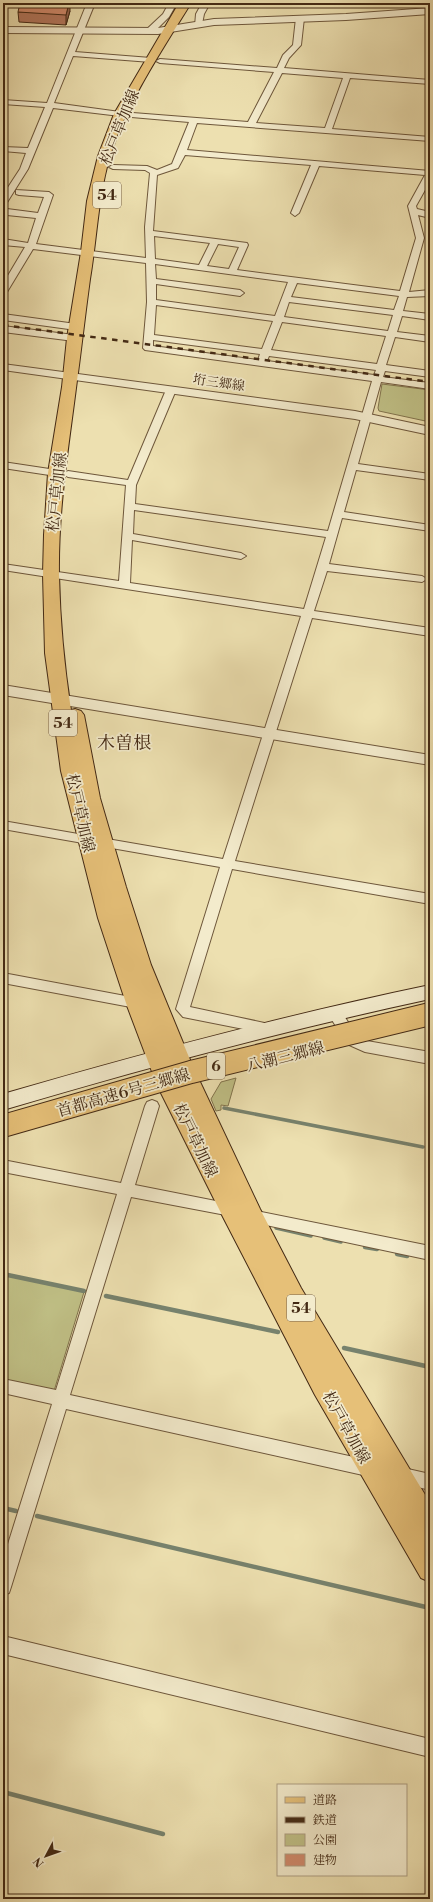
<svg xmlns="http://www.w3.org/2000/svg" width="433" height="1902" viewBox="0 0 433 1902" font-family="'Libre Bodoni','Noto Serif JP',serif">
  <rect width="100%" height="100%" fill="#ede0b0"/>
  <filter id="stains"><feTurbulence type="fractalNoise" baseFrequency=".005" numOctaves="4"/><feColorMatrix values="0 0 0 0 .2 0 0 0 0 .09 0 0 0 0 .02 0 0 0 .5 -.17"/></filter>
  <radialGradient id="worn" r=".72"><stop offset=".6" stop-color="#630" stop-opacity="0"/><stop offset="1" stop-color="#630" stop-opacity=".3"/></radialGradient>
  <g fill="#c0c086" stroke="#82744d">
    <path d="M382 384 430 390V422L379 411 378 408Z"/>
    <path d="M236 1078 228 1106 221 1105V1110L216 1111 211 1099 221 1082Z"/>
    <path d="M3 1275 84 1292 54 1391 3 1380Z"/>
  </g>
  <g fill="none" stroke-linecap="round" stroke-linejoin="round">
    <path stroke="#77826d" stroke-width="2" d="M3 7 24 5"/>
    <g stroke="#77826d" stroke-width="3.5">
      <path d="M224 1108 423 1147"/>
      <path d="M276 1228 311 1236"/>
      <path d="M324 1238 341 1242"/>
    </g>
    <g stroke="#77826d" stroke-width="4.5">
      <path d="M365 1247 377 1249"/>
      <path d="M397 1254 407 1256"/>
      <path d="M3 1274 84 1291"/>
      <path d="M106 1296 278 1332"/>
      <path d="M344 1348 430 1367"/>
      <path d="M3 1508 16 1511"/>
      <path d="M37 1516 430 1608"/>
      <path d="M3 1792 163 1834"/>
    </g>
    <defs>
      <g id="minor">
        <path d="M87 3H95L75 52 151 58 155 60 151 62 73 56 54 103 120 112 248 122 274 72 160 63 156 61 160 59 277 68 283 55 293 45 296 18 300 16 304 18 301 45 289 58 284 68 430 80V84L350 78 332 129 430 137V141L197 123 187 150 430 171V181L416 206 417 209 430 212V218L418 215 424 238 409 292 430 290V296L407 297 403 311 430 314V320L402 316 397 332 430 336V342L395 337 386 365 430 371V377L385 371 383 377 430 383V389L381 382 358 464 430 474V480L356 470 344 512 430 525V531L342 518 329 564 422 576 427 579 422 582 327 571 314 611 430 628V636L312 618 235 861 430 894V904L232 869 190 1007 274 1025 276 1029 274 1033 269 1034 188 1018 183 1017 176 1009 220 867 3 829V821L223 859 301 616 3 570V564L119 581 126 485 68 477 63 474 68 471 128 480 166 390 171 387 176 390 136 485 135 504 328 531 372 381 145 350 143 348 147 302 146 263 33 249 7 292 3 295V284L25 247 3 245V239L28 243 36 218 7 215 3 212 7 209 38 213 44 197 19 195 16 194V190L49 192 53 195 36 244 146 258 145 227 150 173 145 170 113 169 109 167 113 165 147 166 157 170 172 164 189 122 120 116 53 108 28 169 6 204 3 205V195L20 169 26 153 3 151V147L28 148 45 107 3 104V100L47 103ZM282 73 343 78 325 128 256 123ZM185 155 311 165 291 213 295 216 299 213 319 166 425 175 408 206 416 238 400 291 237 270 248 245 247 243 153 231 157 175 178 168ZM154 236 210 243 199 265 155 259ZM218 244 239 247 229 269 207 266ZM155 264 288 282 275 316 156 300V284L240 296 244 293 240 290 156 279ZM297 283 399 296 394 310 291 297ZM289 302 393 315 388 331 284 317ZM156 305 273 321 262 349 154 335ZM282 322 386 336 377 364 271 350ZM153 340 260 354 258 360 153 346ZM269 356 376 370 374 375 267 361ZM134 510 326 537 304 609 130 583 132 540 241 559 246 556 241 553 133 534Z"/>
        <path d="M169 3H177L169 17 153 33H147V29L163 14Z"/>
        <path d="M202 3H210L204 14 202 24 195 26 196 14Z"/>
        <path d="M3 314 76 324 81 327 76 330 3 320Z"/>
        <path d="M3 326 74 335 79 338 74 341 3 332Z"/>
        <path d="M3 462 56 470 61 473 56 476 3 468Z"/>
        <path d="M3 973 136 998 141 999 143 1003 141 1007 136 1008 3 983Z"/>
        <path d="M334 1007 339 1008 357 1036 367 1041 430 1052V1064L365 1052 347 1044 327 1012 329 1008Z"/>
        <path d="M152 1100 157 1102 159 1106 135 1185 231 1204 236 1206 238 1210 236 1214 231 1216 131 1197 70 1395 372 1461 378 1463 380 1469 378 1475 372 1477 66 1409 11 1587 9 1593 3 1595V1560L52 1404 3 1393V1379L56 1390 117 1194 3 1172V1160L121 1183 145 1106 147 1102Z"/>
        <path d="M252 1210 430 1246V1260L252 1222 247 1221 245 1216 247 1211Z"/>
        <path d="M399 1467 430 1474V1490L393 1481 391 1475 393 1469Z"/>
        <path d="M3 1636 430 1739V1757L3 1654Z"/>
      </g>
      <g id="tertiary">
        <path d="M430 8V14L346 20 214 25 158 34 3 33V27L158 28 214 19 346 14Z"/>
        <path d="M3 364 355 411 430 427V435L355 419 3 370Z"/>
        <path d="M3 685 430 755V765L3 695Z"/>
      </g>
      <path id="secondary" d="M430 985V999C286 1030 144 1068 3 1110V1094C144 1053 286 1015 430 985Z"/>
      <path id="primary" d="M179 3H191C161 52 128 100 110 156 98 196 97 238 90 279 85 315 81 352 76 388 68 451 58 511 59 575 60 620 64 665 71 710L75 709 81 711 84 715 100 798 126 887 151 965 193 1067 260 1209 301 1288 430 1503V1540L426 1538 430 1544V1582L421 1578 315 1395 223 1217 157 1085 126 1003 98 918 61 771 45 653 43 574 44 535 48 473 62 387 67 338 81 252 87 201 98 156 114 114Z"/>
    </defs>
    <use href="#minor" stroke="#6e573b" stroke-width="2"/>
    <use href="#tertiary" stroke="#6e573b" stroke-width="2"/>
    <use href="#secondary" stroke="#432914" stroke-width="2"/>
    <use href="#primary" stroke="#432914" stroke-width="2"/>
    <use href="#minor" fill="#f3ebcc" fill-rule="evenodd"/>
    <use href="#tertiary" fill="#f3ebcc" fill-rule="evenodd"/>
    <use href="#secondary" fill="#f3ebcc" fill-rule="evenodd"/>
    <use href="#primary" fill="#e6c078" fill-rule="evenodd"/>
    <path stroke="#432914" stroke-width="2.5" stroke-dasharray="5.5 5.5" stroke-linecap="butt" d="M3 325 430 382"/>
    <defs>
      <path id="motorway-bridge" d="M3 1126 191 1072 430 1014"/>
    </defs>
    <use href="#motorway-bridge" stroke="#432914" stroke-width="24" stroke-linecap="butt"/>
    <use href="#motorway-bridge" stroke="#e6c078" stroke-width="22"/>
  </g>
  <path fill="#b3765c" stroke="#432914" d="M70 11 66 25 19 22 18 12Z"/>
  <path fill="#92604b" stroke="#432914" d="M69 3H70V11L66 25V15Z"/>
  <path fill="#d0896b" stroke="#432914" d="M20 3H69L66 15 18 12Z"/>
  <g text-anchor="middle" stroke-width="3.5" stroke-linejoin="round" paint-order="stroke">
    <g font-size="13" fill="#432914" stroke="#f3ebcc">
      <text transform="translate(219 382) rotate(8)" y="5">垳三郷線</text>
    </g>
    <g fill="#f3ebcc" stroke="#78634b" stroke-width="1">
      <rect x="93" y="182" width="28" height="26" rx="3"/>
      <rect x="49" y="710" width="28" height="26" rx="3"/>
      <rect x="207" y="1053" width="18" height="26" rx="3"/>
      <rect x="287" y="1295" width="28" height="26" rx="3"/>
    </g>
    <g font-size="15" font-weight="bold" fill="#432914">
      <text x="107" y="200">54</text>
      <text x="63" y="728">54</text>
      <text x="216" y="1071">6</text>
      <text x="301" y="1313">54</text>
    </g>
    <g font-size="16" fill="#432914" stroke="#f3ebcc">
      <text transform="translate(119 127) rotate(-68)" y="6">松戸草加線</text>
      <text transform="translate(56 492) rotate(-84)" y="6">松戸草加線</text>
      <text transform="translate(81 813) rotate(77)" y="6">松戸草加線</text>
      <text transform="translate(285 1056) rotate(-14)" y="6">八潮三郷線</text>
      <text transform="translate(123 1092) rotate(-16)" y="6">首都高速6号三郷線</text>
      <text transform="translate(196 1140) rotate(64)" y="6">松戸草加線</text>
      <text transform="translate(347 1427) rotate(61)" y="6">松戸草加線</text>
    </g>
    <g font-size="18" fill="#432914" stroke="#f3ebcc">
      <text x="124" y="749">木曽根</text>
    </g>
  </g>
  <rect width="433" height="1902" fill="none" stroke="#ede0b0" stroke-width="16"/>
  <rect x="4" y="4" width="425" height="1894" fill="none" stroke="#432914" stroke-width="2"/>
  <rect x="8" y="8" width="417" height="1886" fill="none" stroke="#432914"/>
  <rect x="277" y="1784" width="130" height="92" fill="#f3ebcc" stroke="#ad9d82"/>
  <rect x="285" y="1797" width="20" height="6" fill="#e6c078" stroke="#ad9d82"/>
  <text x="313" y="1804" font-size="12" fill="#432914">道路</text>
  <rect x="285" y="1817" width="20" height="6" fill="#432914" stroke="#ad9d82"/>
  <text x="313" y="1824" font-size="12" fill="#432914">鉄道</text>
  <rect x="285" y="1834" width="20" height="12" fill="#c0c086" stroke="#ad9d82"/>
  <text x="313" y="1844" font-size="12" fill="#432914">公園</text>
  <rect x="285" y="1854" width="20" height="12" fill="#d0896b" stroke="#ad9d82"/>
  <text x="313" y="1864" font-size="12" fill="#432914">建物</text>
  <g transform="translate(46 1856) rotate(229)" stroke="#f3ebcc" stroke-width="3" paint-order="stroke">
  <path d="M0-3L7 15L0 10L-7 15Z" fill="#432914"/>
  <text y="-6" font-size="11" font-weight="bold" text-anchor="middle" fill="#432914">N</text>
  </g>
  <rect width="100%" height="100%" filter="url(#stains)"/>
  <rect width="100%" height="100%" fill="url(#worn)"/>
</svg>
